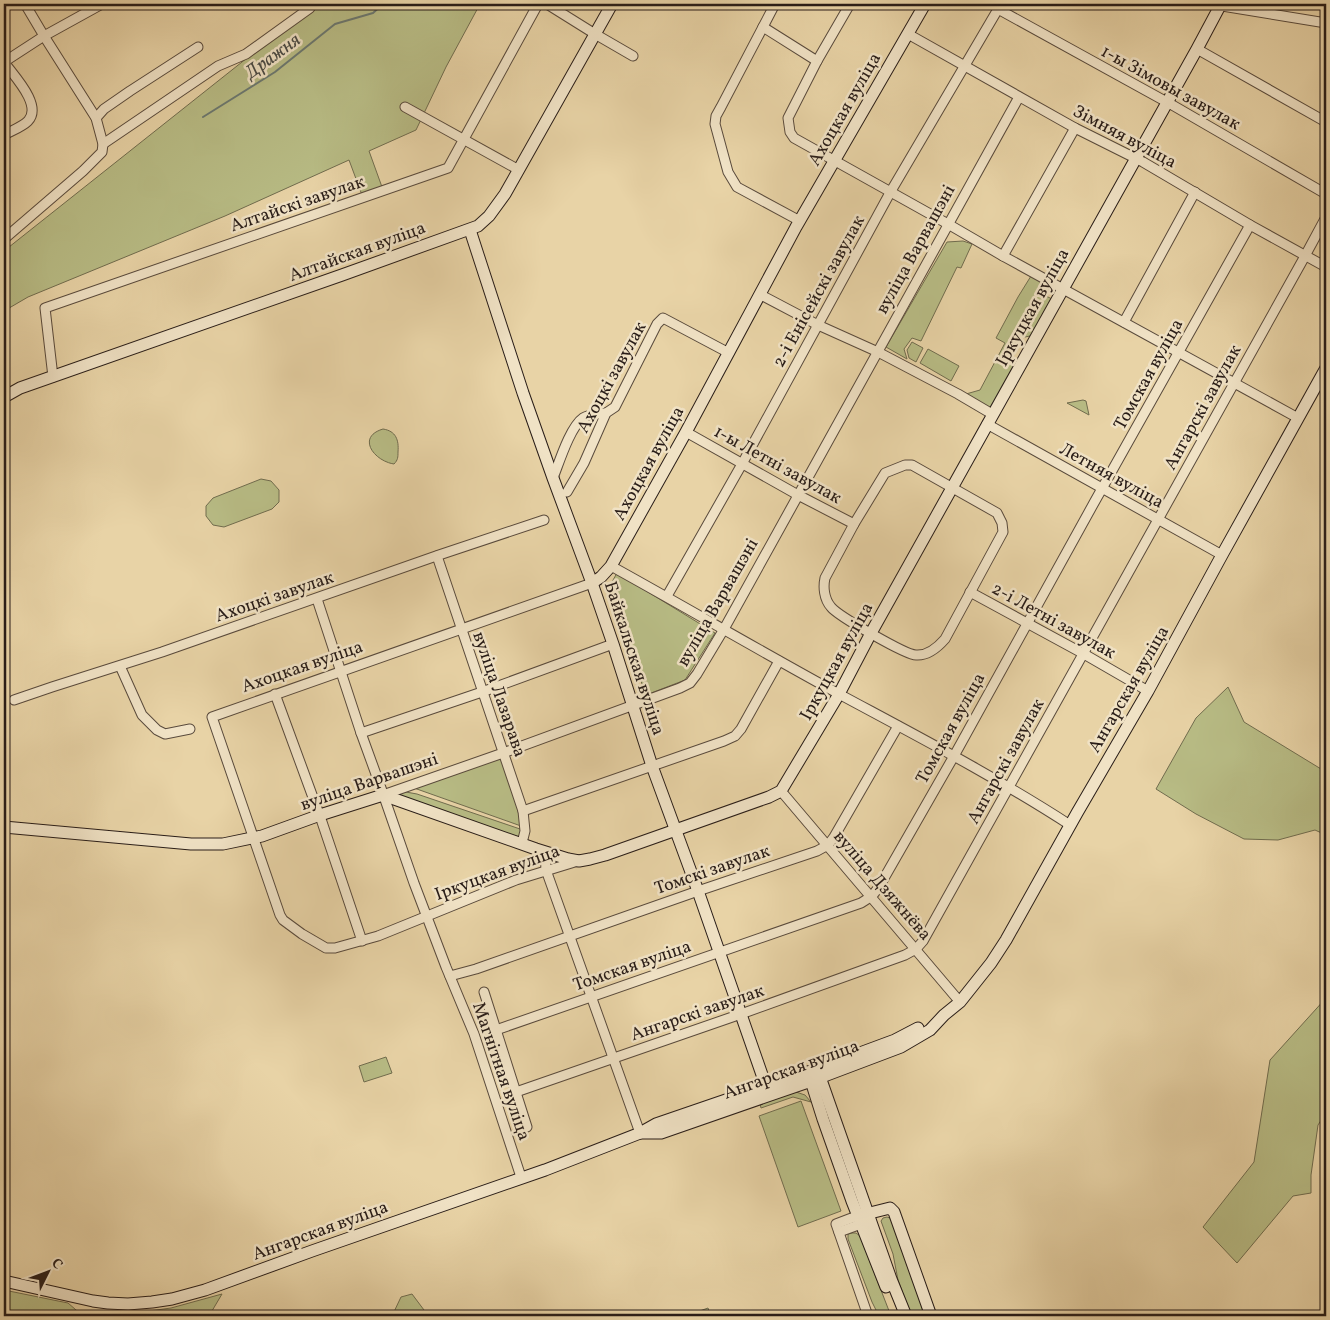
<svg xmlns="http://www.w3.org/2000/svg" width="1330" height="1320" viewBox="0 0 1330 1320" font-family="Vollkorn,serif">
  <rect width="100%" height="100%" fill="#e8d3a6"/>
  <filter id="stains"><feTurbulence type="fractalNoise" baseFrequency=".004" numOctaves="4"/><feColorMatrix values="0 0 0 0 .2 0 0 0 0 .09 0 0 0 0 .02 0 0 0 .5 -.17"/></filter>
  <radialGradient id="worn" r=".72"><stop offset=".6" stop-color="#630" stop-opacity="0"/><stop offset="1" stop-color="#630" stop-opacity=".3"/></radialGradient>
  <g fill="#b8bc85" stroke="#706c4e">
    <path d="M311 4H480L446 67 416 130 369 151 382 187 362 195 349 160 225 216 28 297 4 311V251L310 8Z"/>
    <path d="M963 241 972 244 961 268 957 267 921 341 912 338 904 349 907 359 886 347 947 242Z"/>
    <path d="M1031 276 1050 286 1046 296 1052 299 1035 335 1025 337 1017 334 1013 340 1018 344 1010 360 1015 367 990 409 966 394 980 390 1005 343 996 338 1018 297Z"/>
    <path d="M912 342 923 348 916 362 909 358 907 350Z"/>
    <path d="M928 349 959 366 951 381 920 363Z"/>
    <path d="M1083 400 1086 401 1089 415 1067 403Z"/>
    <path d="M383 429C396 431 399 440 398 452 398 457 398 460 394 464 374 461 356 437 383 429Z"/>
    <path d="M261 479 271 481 279 490V502L272 509 224 527 213 525 206 516V506L213 498Z"/>
    <path d="M617 573 715 633 685 680 646 695 608 589Z"/>
    <path d="M1228 687 1244 722 1326 772V835L1315 830 1278 840 1244 839 1196 814 1156 789 1196 718Z"/>
    <path d="M498 758 501 759 521 811V826L414 788Z"/>
    <path d="M400 792H406L417 794 523 830 518 837 401 797Z"/>
    <path d="M1326 998V1113L1318 1125 1311 1175V1193L1293 1196 1237 1263 1203 1227 1254 1162 1270 1060Z"/>
    <path d="M386 1057 392 1073 364 1082 359 1066Z"/>
    <path d="M796 1092 805 1095 811 1102 793 1097 761 1108 760 1104Z"/>
    <path d="M801 1101 841 1211 798 1227 759 1116Z"/>
    <path d="M887 1217 890 1218 892 1221 929 1316H911L898 1280 893 1254 881 1221 883 1218Z"/>
    <path d="M852 1233H856L860 1236 891 1316H879L872 1302 848 1239V1234Z"/>
    <path d="M4 1290 68 1303 83 1316H4Z"/>
    <path d="M222 1294 209 1316H112L171 1308Z"/>
    <path d="M412 1294 424 1310 422 1316H392L401 1297Z"/>
    <path d="M708 1308 711 1316H686Z"/>
  </g>
  <g fill="none" stroke-linecap="round" stroke-linejoin="round">
    <path stroke="#6c7971" stroke-width="2" d="M203 117 275 72 335 24 373 13 383 4"/>
    <defs>
      <g id="street">
        <path d="M547 4 595 34 633 56"/>
        <path d="M775 4 721 107 716 116 715 124 728 172 737 187 800 221"/>
        <path d="M850 4 817 61 788 118 790 132 794 138 948 224 1003 256 1298 418"/>
        <path d="M1210 4 1326 23"/>
        <path d="M998 9 1174 106 1326 194"/>
        <path d="M763 27 817 61"/>
        <path d="M908 34 1075 128 1143 162 1250 225 1326 267"/>
        <path d="M1197 49 1326 122"/>
        <path d="M405 107 519 170"/>
        <path d="M96 118 104 109 130 91 198 47"/>
        <path d="M4 135C11 131 22 127 28 121 43 105 13 75 4 62L44 36 102 4"/>
        <path d="M103 144 218 66 246 54 310 8 311 4"/>
        <path d="M4 239 83 171 102 152 103 144 96 118 44 36 25 4"/>
        <path d="M1003 256 1075 128"/>
        <path d="M761 295 818 325 878 352 958 394 992 414"/>
        <path d="M1124 322 1195 192"/>
        <path d="M53 377 45 308 448 168 538 4"/>
        <path d="M987 424 1222 555"/>
        <path d="M686 432 798 495 854 524"/>
        <path d="M905 465H912L997 513 1002 523 1003 532 945 639C938 647 928 656 916 655 906 655 838 616 831 607 824 599 823 587 825 578L854 524 885 473Z"/>
        <path d="M553 478C559 463 570 427 583 418 590 414 599 414 606 413"/>
        <path d="M567 492 584 463 606 413 615 407 657 324 663 318 729 353"/>
        <path d="M437 556 523 811 525 831 522 843"/>
        <path d="M611 566C687 608 762 652 839 694 917 736 996 777 1070 825"/>
        <path d="M970 592 1084 654 1148 691"/>
        <path d="M667 596 742 464 891 191 1001 4"/>
        <path d="M317 599 361 733 381 788 414 883 446 967 474 1034 521 1177"/>
        <path d="M120 666 142 715 157 730 165 734 190 729"/>
        <path d="M275 694 322 822 362 941"/>
        <path d="M14 700 52 687 162 652 439 555 544 520"/>
        <path d="M361 733 482 692 613 644"/>
        <path d="M781 791 960 1002"/>
        <path d="M383 795 503 753 680 688 690 683 697 674 724 629 1019 97"/>
        <path d="M523 811 724 741 735 736 741 729 779 661"/>
        <path d="M545 852 546 870 640 1133"/>
        <path d="M578 861 516 880 378 936 335 948H326L302 934 283 920 280 915 212 717 592 583"/>
        <path d="M450 976 476 969 698 891 817 851 828 845 834 837 898 726"/>
        <path d="M484 992 527 1127"/>
        <path d="M496 1030 861 903 872 896 879 887 954 756 1095 501 1250 225"/>
        <path d="M516 1092 741 1014 905 955 916 949 923 941C1052 713 1178 484 1305 256L1326 217"/>
        <path d="M857 1216 836 1224 868 1316"/>
        <path d="M839 1232 861 1224 865 1219"/>
      </g>
      <g id="secondary">
        <path d="M470 230 523 393 553 478 592 583 613 644 652 766 698 891 768 1092"/>
        <path d="M4 397 20 388 342 275 478 226 489 216 505 194 612 4"/>
        <path d="M592 583 601 577 611 566 686 432 796 227 925 4"/>
        <path d="M4 827 191 844H223L262 836 320 815 383 795 536 849 568 859 579 861 590 859 605 855 769 797 781 791 839 694 871 633 1197 49 1221 4"/>
        <path d="M815 1072 820 1077 891 1279 906 1316"/>
        <path d="M813 1074 811 1081 823 1119 852 1201 886 1287"/>
        <path d="M640 1133H661L811 1081 901 1047 930 1030 944 1015 960 1002 991 963 1006 940 1077 813 1148 691 1222 555 1326 368"/>
        <path d="M862 1215 890 1208 894 1212 931 1316"/>
        <path d="M4 1281 93 1301 108 1303 128 1304 152 1302 172 1299 205 1290 312 1251 545 1170 640 1133 656 1124 726 1100 814 1070 895 1040 918 1028"/>
      </g>
    </defs>
    <use href="#street" stroke="#594a3c" stroke-width="11"/>
    <use href="#secondary" stroke="#291d18" stroke-width="13"/>
    <use href="#street" stroke="#f0e2c5" stroke-width="9"/>
    <use href="#secondary" stroke="#f0e2c5" stroke-width="11"/>
  </g>
  <g text-anchor="middle" stroke-width="5" stroke-linejoin="round" paint-order="stroke">
    <g font-size="18" fill="#291d18" stroke="#f0e2c5">
      <text transform="translate(1171 87) rotate(29)" y="6">1-ы Зімовы завулак</text>
      <text transform="translate(844 109) rotate(-60)" y="6">Ахоцкая вуліца</text>
      <text transform="translate(1125 136) rotate(28)" y="6">Зімняя вуліца</text>
      <text transform="translate(297 203) rotate(-19)" y="6">Алтайскі завулак</text>
      <text transform="translate(915 249) rotate(-61)" y="6">вуліца Варвашэні</text>
      <text transform="translate(357 251) rotate(-20)" y="6">Алтайская вуліца</text>
      <text transform="translate(818 291) rotate(-61)" y="6">2-і Енісейскі завулак</text>
      <text transform="translate(1032 307) rotate(-61)" y="6">Іркуцкая вуліца</text>
      <text transform="translate(1148 374) rotate(-61)" y="6">Томская вуліца</text>
      <text transform="translate(611 377) rotate(-61)" y="6">Ахоцкі завулак</text>
      <text transform="translate(1202 407) rotate(-61)" y="6">Ангарскі завулак</text>
      <text transform="translate(648 463) rotate(-61)" y="6">Ахоцкая вуліца</text>
      <text transform="translate(778 464) rotate(29)" y="6">1-ы Летні завулак</text>
      <text transform="translate(1112 475) rotate(29)" y="6">Летняя вуліца</text>
      <text transform="translate(274 596) rotate(-19)" y="6">Ахоцкі завулак</text>
      <text transform="translate(717 602) rotate(-60)" y="6">вуліца Варвашэні</text>
      <text transform="translate(1054 620) rotate(29)" y="6">2-і Летні завулак</text>
      <text transform="translate(635 658) rotate(72)" y="6">Байкальская вуліца</text>
      <text transform="translate(836 661) rotate(-61)" y="6">Іркуцкая вуліца</text>
      <text transform="translate(302 666) rotate(-19)" y="6">Ахоцкая вуліца</text>
      <text transform="translate(1128 689) rotate(-60)" y="6">Ангарская вуліца</text>
      <text transform="translate(500 694) rotate(71)" y="6">вуліца Лазарава</text>
      <text transform="translate(950 728) rotate(-61)" y="6">Томская вуліца</text>
      <text transform="translate(1005 761) rotate(-61)" y="6">Ангарскі завулак</text>
      <text transform="translate(369 781) rotate(-19)" y="6">вуліца Варвашэні</text>
      <text transform="translate(712 869) rotate(-19)" y="6">Томскі завулак</text>
      <text transform="translate(497 872) rotate(-20)" y="6">Іркуцкая вуліца</text>
      <text transform="translate(883 885) rotate(49)" y="6">вуліца Дзяжнёва</text>
      <text transform="translate(632 965) rotate(-19)" y="6">Томская вуліца</text>
      <text transform="translate(697 1012) rotate(-19)" y="6">Ангарскі завулак</text>
      <text transform="translate(791 1069) rotate(-20)" y="6">Ангарская вуліца</text>
      <text transform="translate(502 1071) rotate(71)" y="6">Магнітная вуліца</text>
      <text transform="translate(320 1230) rotate(-20)" y="6">Ангарская вуліца</text>
    </g>
    <g font-size="19" font-style="italic" fill="#4a4b45" stroke="#f0e2c5">
      <text transform="translate(272 55) rotate(-36)" y="7">Дражня</text>
    </g>
  </g>
  <rect width="1330" height="1320" fill="none" stroke="#e8d3a6" stroke-width="20"/>
  <rect x="5" y="5" width="1320" height="1310" fill="none" stroke="#291d18" stroke-width="2.5"/>
  <rect x="10" y="10" width="1310" height="1300" fill="none" stroke="#291d18"/>
  <g transform="translate(48 1272) rotate(48)" stroke="#f0e2c5" stroke-width="4" paint-order="stroke">
  <path d="M0-4L9 19L0 12L-9 19Z" fill="#291d18"/>
  <text y="-8" font-size="14" font-weight="bold" text-anchor="middle" fill="#291d18">С</text>
  </g>
  <rect width="100%" height="100%" filter="url(#stains)"/>
  <rect width="100%" height="100%" fill="url(#worn)"/>
</svg>
